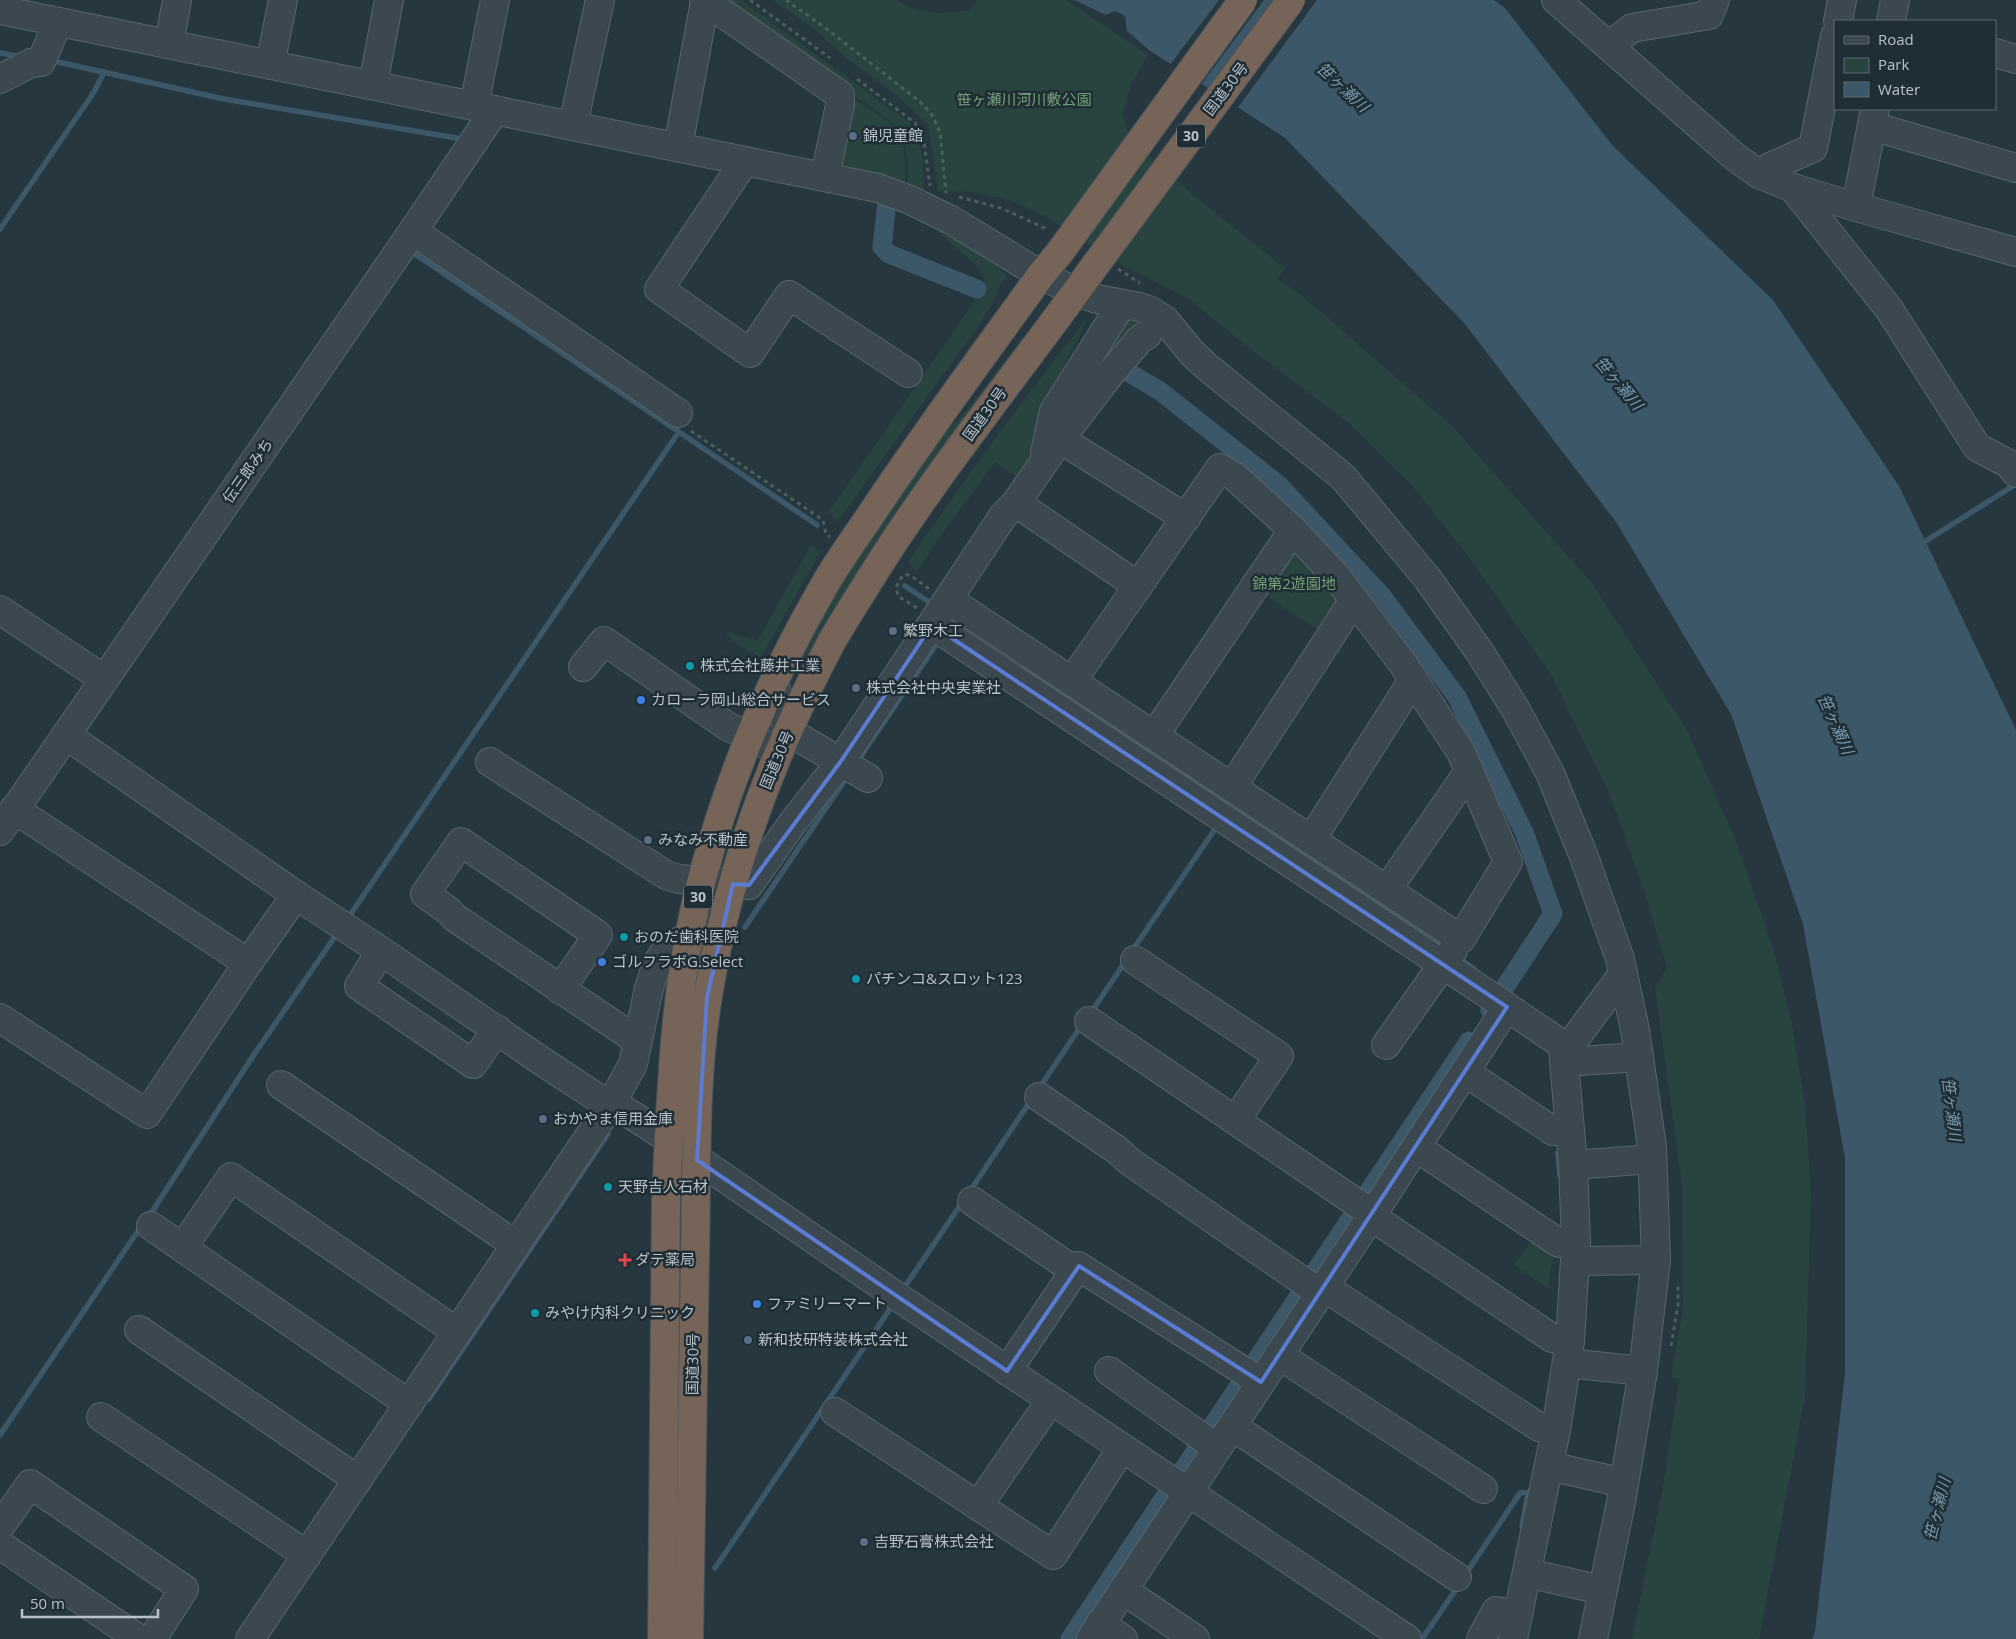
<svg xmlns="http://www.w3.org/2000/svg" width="2016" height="1639" viewBox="0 0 2016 1639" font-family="'Open Sans','Noto Sans JP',sans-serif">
  <rect width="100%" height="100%" fill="#263740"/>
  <g fill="#294340">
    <path d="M715 0H741L910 123C924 146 923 163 924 190L908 184V164L902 131 871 106 840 88Z"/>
    <path d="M773 0H898C919 17 944 13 970 10L977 0H1066L1148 55 1132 83 1122 114 1131 139 1194 196 1285 268 1277 279 1304 297 1454 428 1591 582 1687 730 1736 841 1774 951 1792 1024 1805 1102 1811 1194 1805 1397 1759 1639H1632L1663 1486 1679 1379 1671 1377 1683 1308 1682 1186 1655 987 1667 968 1646 897 1610 795 1550 673 1468 556 1410 483 1350 424 1239 340 1188 298 1125 267 1045 216 1010 200 972 192 938 191 928 125 896 95 846 58 814 29Z"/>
    <path d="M850 97C862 104 891 121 899 132 905 141 905 172 905 183L837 164Z"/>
    <path d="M940 226 982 253 1008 277 1002 282 993 302 979 325 837 522 829 512 973 303C976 297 983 288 984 281 986 268 948 243 939 232Z"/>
    <path d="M1134 318 1154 321 1059 417 1125 320Z"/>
    <path d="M1086 319 1084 326 1045 402 1026 476 1023 481 995 462 939 538 918 571 910 566 909 561C964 478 1025 398 1086 319Z"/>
    <path d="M1029 329 1034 335 805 665 800 662 799 656 860 550 934 445 969 407Z"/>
    <path d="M811 545 820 552 761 658 737 644 725 632 758 640Z"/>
    <path d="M1296 546 1344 602 1326 635 1258 591Z"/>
    <path d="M1532 1240 1553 1254 1548 1289 1514 1265Z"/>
  </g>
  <path fill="#3c5868" d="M1074 0H1494L1504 7 1613 146 1773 300 1899 486 2016 730V1639H1812L1815 1632 1845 1374V1158L1803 924 1731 714 1616 522 1465 324 1285 138 1149 50 1127 31 1125 16 1115 11 1106 15Z"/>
  <g fill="#263740">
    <path d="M1219 0H1264L1200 86 1169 66Z"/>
    <path d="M1278 0H1317L1236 110 1209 93Z"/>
  </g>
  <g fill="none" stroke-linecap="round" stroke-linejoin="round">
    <g stroke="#3c5868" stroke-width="5.5">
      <path d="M0 53 22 57"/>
      <path d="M49 60 224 99 462 139 460 142"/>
      <path d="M0 229 94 92 104 72"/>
      <path d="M409 250 817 525"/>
      <path d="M1921 544 2016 484"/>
      <path d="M905 586 935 606"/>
      <path d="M1025 667 1445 949"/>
      <path d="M857 762 940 639"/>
      <path d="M346 921 678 433"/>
      <path d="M745 927 849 774"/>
      <path d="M1132 951 1215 829"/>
      <path d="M1457 957 1474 969"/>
      <path d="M1090 1014 1127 959"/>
      <path d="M1038 1090 1083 1023"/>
      <path d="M1558 1153 1560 1176"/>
      <path d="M968 1194 1031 1100"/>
      <path d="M148 1218 253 1056 338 932"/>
      <path d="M902 1291 963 1201"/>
      <path d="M429 1399 608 1134"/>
      <path d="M0 1435 142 1225"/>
      <path d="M1522 1527 1527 1498 1531 1490"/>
      <path d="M715 1568 894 1303"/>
      <path d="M1465 1575 1520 1493 1531 1492"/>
      <path d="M1422 1639 1459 1585"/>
      <path d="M1498 1639 1501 1626"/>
    </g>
    <g stroke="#3c5868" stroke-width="19">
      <path d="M887 202 882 247 889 254 977 289"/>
      <path d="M1109 361 1160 391 1279 485 1382 596 1457 697 1524 832 1553 914 1490 1010"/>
      <path d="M1070 1639 1469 1041"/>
    </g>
    <defs>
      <g id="minor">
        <path d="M704 0 840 95V105L825 176"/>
        <path d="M1556 0 1735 157 1759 174 1793 188 1856 207 2016 252"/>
        <path d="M0 10 878 188 910 200 951 220 1041 275 1076 292 1097 299 1140 307 1151 311 1165 320 1192 353 1207 367 1343 477 1427 578 1479 651 1516 710 1550 773 1584 857 1620 959 1635 1030 1652 1147 1656 1260 1643 1371 1621 1502 1593 1639"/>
        <path d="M1838 21 1842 0"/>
        <path d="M1891 21 1895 0"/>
        <path d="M169 44 177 0"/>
        <path d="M1609 46 1632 28 1709 15 1715 0"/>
        <path d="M1995 53 2016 59"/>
        <path d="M270 65 283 0"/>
        <path d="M0 79 31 63 41 62 58 22"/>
        <path d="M373 85 389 0"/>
        <path d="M474 106 495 0"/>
        <path d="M573 125 600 0"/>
        <path d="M1872 126 2016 168"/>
        <path d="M678 147 705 1"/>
        <path d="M744 162 659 289 750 353 789 295 908 373"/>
        <path d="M1759 174 1770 167 1813 148 1835 36"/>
        <path d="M1793 188 1889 309 1977 447 2009 464 2016 473"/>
        <path d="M1856 207 1875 109"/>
        <path d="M413 231 678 413"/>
        <path d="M1060 439 1186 518"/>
        <path d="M1045 453 1054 411 1122 304"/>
        <path d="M1016 503 1138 586"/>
        <path d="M949 600 1461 939 1508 862 1461 752 1403 664 1335 575 1293 530 1235 477 1220 468 1072 681"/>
        <path d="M0 610 104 679"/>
        <path d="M932 625 1507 1007 1560 1043 1563 1049"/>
        <path d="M583 667 604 641 727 726 780 751"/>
        <path d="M774 682 788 731 868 778"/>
        <path d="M66 735 296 895 381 951 546 1064 598 1098 624 1110 649 1126 895 1295 1407 1639"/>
        <path d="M1154 736 1293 530"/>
        <path d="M490 762 666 875 679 879 749 885 794 821 841 761 1003 516 1016 503 1060 439 1111 373 1140 339 1147 335"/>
        <path d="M1232 787 1354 600"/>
        <path d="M0 831 413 231 495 110"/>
        <path d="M1311 840 1413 680"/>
        <path d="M1387 890 1469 771"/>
        <path d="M381 951 359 986 473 1064 497 1029"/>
        <path d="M1135 960 1279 1056 1236 1120"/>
        <path d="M248 963 296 895"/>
        <path d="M560 990 598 935 461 842 425 894 449 911 454 917 638 1041"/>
        <path d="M0 1018 147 1114 248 963 14 809"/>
        <path d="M1089 1021 1364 1208 1384 1225 1552 1338 1570 1341"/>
        <path d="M1386 1045 1453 950"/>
        <path d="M1565 1062 1639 1057"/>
        <path d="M1465 1072 1553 1131H1570"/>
        <path d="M281 1085 516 1245"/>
        <path d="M1039 1097 1117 1150 1129 1161 1320 1293"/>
        <path d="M1416 1147 1559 1243H1576"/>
        <path d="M1573 1165 1652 1159"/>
        <path d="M972 1201 1075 1271"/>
        <path d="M151 1226 409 1404"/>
        <path d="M183 1247 231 1177 457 1332"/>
        <path d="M1576 1261 1656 1260"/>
        <path d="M1324 1287 1539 1427 1556 1430"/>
        <path d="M139 1330 358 1480"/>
        <path d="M1279 1355 1483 1489"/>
        <path d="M1567 1363 1643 1371"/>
        <path d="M1007 1371 1078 1266 1261 1382"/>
        <path d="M1109 1371 1217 1448"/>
        <path d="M835 1412 1053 1555 1122 1448"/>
        <path d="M101 1417 307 1555"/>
        <path d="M1232 1426 1457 1577"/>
        <path d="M1549 1466 1624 1483"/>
        <path d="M978 1506 1051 1400"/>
        <path d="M0 1527 30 1484 184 1589 152 1639"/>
        <path d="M0 1545 139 1639"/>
        <path d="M1527 1573 1602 1590"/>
        <path d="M1123 1590 1195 1639"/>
        <path d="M1100 1624 1123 1639"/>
        <path d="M250 1639 611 1104 633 1064 649 988 657 963 668 947 690 936"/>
        <path d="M1091 1639 1372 1215 1507 1007"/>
        <path d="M1481 1639 1496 1611 1518 1615"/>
        <path d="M1513 1639 1556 1430 1570 1341 1576 1243 1573 1165 1563 1049 1574 1040 1623 974"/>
      </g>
      <g id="highway">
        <path d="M662 1639 666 1199C671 1092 674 983 702 879 729 777 771 677 824 586 838 561 856 537 872 513 926 432 984 354 1041 275L1060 252"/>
        <path d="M689 1639C691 1511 693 1382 695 1254 697 1169 694 1080 708 996 728 871 773 752 832 641 843 622 855 603 867 584 934 475 1016 376 1091 271"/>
      </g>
    </defs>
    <use href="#minor" stroke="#58656d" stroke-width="30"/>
    <use href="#highway" stroke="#45525a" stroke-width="30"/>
    <g stroke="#495f5d" stroke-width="3" stroke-dasharray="4 4" stroke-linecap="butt">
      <path d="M750 0 830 58"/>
      <path d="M786 0 823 26 919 101 931 113 940 132 946 193"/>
      <path d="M857 79 915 123 923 135 930 186"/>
      <path d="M959 197 1001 208 1049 230"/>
      <path d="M1118 269 1140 283"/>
      <path d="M691 431 823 520 826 534 830 537"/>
      <path d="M917 608 898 596 896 587 903 575H910L929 589"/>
      <path d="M1671 1346 1678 1305V1283"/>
    </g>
    <use href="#minor" stroke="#3b4850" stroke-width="28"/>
    <use href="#highway" stroke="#766458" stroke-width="28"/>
    <defs>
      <g id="highway-bridge">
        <path d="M1060 252 1243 0"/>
        <path d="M1091 271 1291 0"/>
      </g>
    </defs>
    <use href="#highway-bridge" stroke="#45525a" stroke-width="30" stroke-linecap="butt"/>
    <use href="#highway-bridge" stroke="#766458" stroke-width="28"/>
  </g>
  <path fill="none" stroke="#5b7cd2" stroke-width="4" stroke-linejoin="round" d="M932 625 1507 1007 1261 1382 1079 1266 1007 1371 697 1160 707 997 733 884 749 885 841 761Z"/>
  <g fill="#5c6f8a" stroke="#1f2d35" stroke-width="2">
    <circle cx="853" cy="136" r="5"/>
    <circle cx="893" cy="631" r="5"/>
    <circle cx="856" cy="688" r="5"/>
    <circle cx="648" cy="840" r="5"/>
    <circle cx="543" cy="1119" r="5"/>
    <circle cx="748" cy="1340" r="5"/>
    <circle cx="864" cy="1542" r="5"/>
  </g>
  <g fill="#0f9aa8" stroke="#1f2d35" stroke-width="2">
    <circle cx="690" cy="666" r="5"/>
    <circle cx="624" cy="937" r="5"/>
    <circle cx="856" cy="979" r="5"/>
    <circle cx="608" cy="1187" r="5"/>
    <circle cx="535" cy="1313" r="5"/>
  </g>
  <g fill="#3f7fe0" stroke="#1f2d35" stroke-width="2">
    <circle cx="641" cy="700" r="5"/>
    <circle cx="602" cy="962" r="5"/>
    <circle cx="757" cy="1304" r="5"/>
  </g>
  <path fill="#e0444e" stroke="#1f2d35" stroke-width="2" d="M622.5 1252.5h5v5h5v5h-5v5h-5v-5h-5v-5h5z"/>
  <g text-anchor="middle" stroke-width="5" stroke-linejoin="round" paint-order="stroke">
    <g fill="#1f2d35" stroke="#89959d" stroke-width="1">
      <rect x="1177" y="124.5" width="28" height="23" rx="4"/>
      <rect x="684" y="885.5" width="28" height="23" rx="4"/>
    </g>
    <g font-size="14" font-weight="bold" fill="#b7c2ca">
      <text x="1191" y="141">30</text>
      <text x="698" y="902">30</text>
    </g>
    <g font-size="15" fill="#b7c2ca" stroke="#1f2d35">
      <text transform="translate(1226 89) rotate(-53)" y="5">国道30号</text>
      <text transform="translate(985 414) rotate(-54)" y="5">国道30号</text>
      <text transform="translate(248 471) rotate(-55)" y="5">伝三郎みち</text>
      <text transform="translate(777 760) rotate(-67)" y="5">国道30号</text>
      <text transform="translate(693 1364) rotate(-89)" y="5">国道30号</text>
    </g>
    <g font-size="15" fill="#76a077" stroke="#1f2d35">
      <text x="1024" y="105">笹ヶ瀬川河川敷公園</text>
      <text x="1294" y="589">錦第2遊園地</text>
    </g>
    <g font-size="15" fill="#b7c2ca" stroke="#1f2d35" text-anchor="start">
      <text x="863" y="141">錦児童館</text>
      <text x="903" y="636">繁野木工</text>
      <text x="700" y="671">株式会社藤井工業</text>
      <text x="866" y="693">株式会社中央実業社</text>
      <text x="651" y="705">カローラ岡山総合サービス</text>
      <text x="658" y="845">みなみ不動産</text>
      <text x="634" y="942">おのだ歯科医院</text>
      <text x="612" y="967">ゴルフラボG.Select</text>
      <text x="866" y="984">パチンコ&amp;スロット123</text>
      <text x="553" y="1124">おかやま信用金庫</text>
      <text x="618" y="1192">天野吉人石材</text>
      <text x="635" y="1265">ダテ薬局</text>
      <text x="767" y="1309">ファミリーマート</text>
      <text x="545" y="1318">みやけ内科クリニック</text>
      <text x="758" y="1345">新和技研特装株式会社</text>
      <text x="874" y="1547">吉野石膏株式会社</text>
    </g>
    <g font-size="16" font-style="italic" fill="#7899ac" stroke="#1f2d35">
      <text transform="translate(1343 87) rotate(43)" y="6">笹ヶ瀬川</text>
      <text transform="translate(1619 383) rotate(50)" y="6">笹ヶ瀬川</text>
      <text transform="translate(1836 724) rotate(66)" y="6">笹ヶ瀬川</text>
      <text transform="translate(1952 1109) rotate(83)" y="6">笹ヶ瀬川</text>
      <text transform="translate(1937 1509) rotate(-76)" y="6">笹ヶ瀬川</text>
    </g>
  </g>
  <rect x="1834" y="20" width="162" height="90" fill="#1f2d35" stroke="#5c6971"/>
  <rect x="1844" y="36" width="25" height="8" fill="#3b4850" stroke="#5c6971"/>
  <text x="1878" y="45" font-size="15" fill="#b7c2ca">Road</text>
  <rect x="1844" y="58" width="25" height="15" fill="#294340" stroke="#5c6971"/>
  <text x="1878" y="70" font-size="15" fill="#b7c2ca">Park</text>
  <rect x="1844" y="82" width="25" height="15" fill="#3c5868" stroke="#5c6971"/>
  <text x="1878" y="95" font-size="15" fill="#b7c2ca">Water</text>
  <path d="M22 1609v8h136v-8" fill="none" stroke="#b7c2ca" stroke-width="2.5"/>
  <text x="30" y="1609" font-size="15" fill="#b7c2ca" stroke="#1f2d35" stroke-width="4" paint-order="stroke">50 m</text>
</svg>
